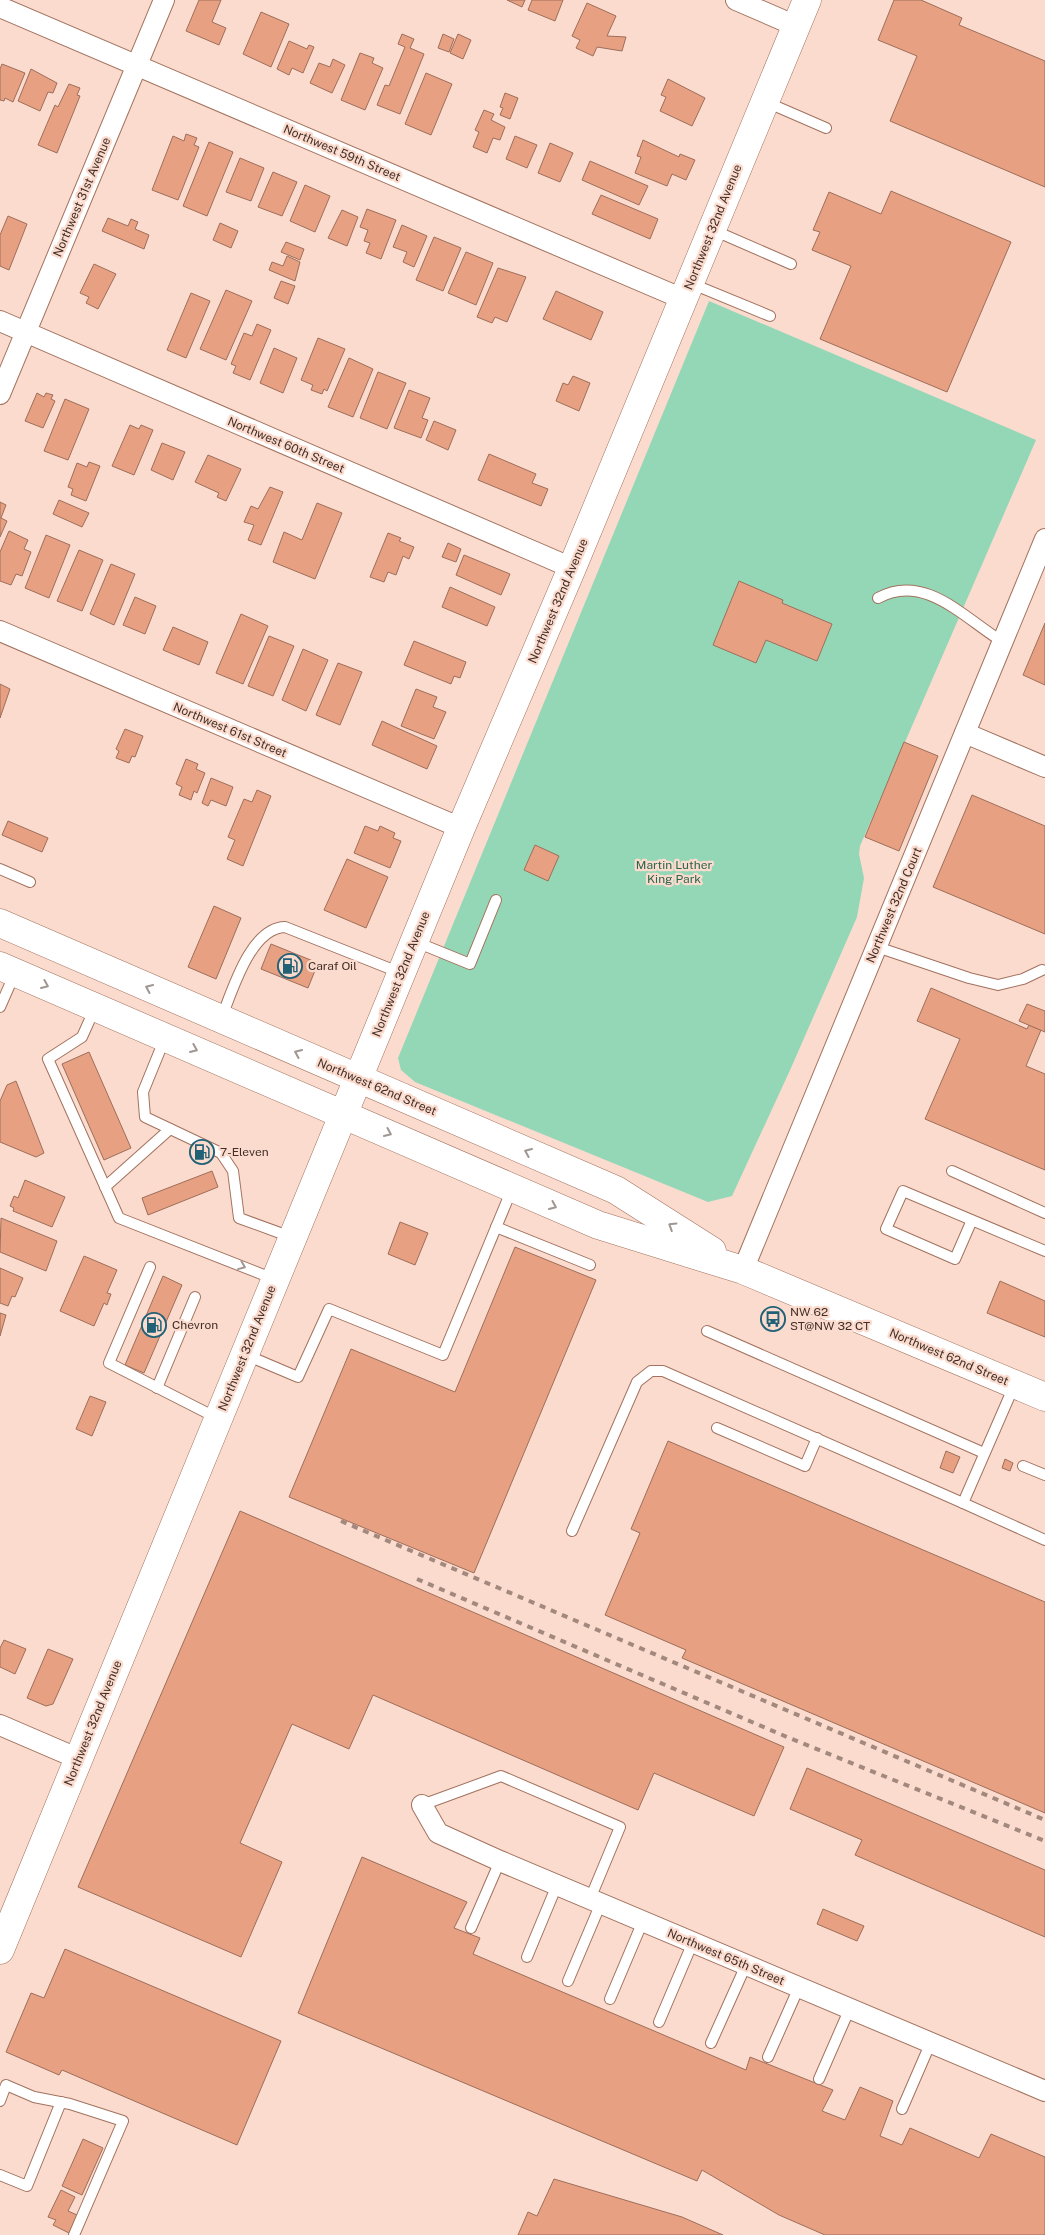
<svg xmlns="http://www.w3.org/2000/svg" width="1045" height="2235" viewBox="0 0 1045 2235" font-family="'Public Sans',sans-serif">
  <rect width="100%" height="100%" fill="#fbdbce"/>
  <path fill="#94d7b7" d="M709 301 1036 440 860 846 859 854 864 878 857 917 791 1068 732 1196 708 1202 415 1082 401 1070 398 1058Z"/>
  <g fill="#e8a082" stroke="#9d6e5a">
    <path d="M199 0H221L212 22 226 28 219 45 186 31Z"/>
    <path d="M507 0H525L522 7Z"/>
    <path d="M532 0H563L555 21 528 10Z"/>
    <path d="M894 0H921L962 18 959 25 1045 61V187L890 121 917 56 878 40Z"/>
    <path d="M587 3 616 16 607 36 626 37 622 51 597 47 593 56 576 48 580 40 572 36Z"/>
    <path d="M261 12 289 24 271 67 243 54Z"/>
    <path d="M402 34 414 39 410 48 424 54 400 114 377 105 385 85 389 86 405 47 398 44Z"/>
    <path d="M443 34 454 39 449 52 438 48Z"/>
    <path d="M458 34 471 40 463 59 450 53Z"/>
    <path d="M289 41 307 49 309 45 314 47 303 73 292 68 289 75 277 69Z"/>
    <path d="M360 53 374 58 372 63 383 68 365 110 341 100Z"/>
    <path d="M333 59 345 65 332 93 310 83 319 63 330 67Z"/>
    <path d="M2 64 25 73 13 102 5 98 4 101 0 100V69Z"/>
    <path d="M31 69 57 83 53 93 48 92 40 111 18 101Z"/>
    <path d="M426 73 452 84 431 135 405 124Z"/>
    <path d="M668 79 705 98 692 126 660 111 666 97 661 95Z"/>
    <path d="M69 84 80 88 77 95 80 96 57 153 38 145 55 105 58 107Z"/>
    <path d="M505 93 518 98 510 119 500 115 503 108 500 107Z"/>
    <path d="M484 110 494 114 491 120 505 127 500 140 493 138 487 153 473 147 479 132 475 130Z"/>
    <path d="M186 134 197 138 194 145 199 147 178 200 152 190 173 136 184 141Z"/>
    <path d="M515 136 537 145 527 168 506 159Z"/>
    <path d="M643 140 679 157 680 154 695 160 686 180 672 174 667 186 635 173 641 157 637 156Z"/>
    <path d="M209 142 233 152 207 216 183 206Z"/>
    <path d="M550 143 573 153 560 182 538 173Z"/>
    <path d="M240 158 264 168 251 201 226 192Z"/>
    <path d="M590 161 648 186 639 205 582 180Z"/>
    <path d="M273 172 297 182 282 216 258 207Z"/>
    <path d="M305 185 330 196 315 232 290 221Z"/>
    <path d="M891 191 1011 242 947 392 820 339 851 266 812 250 820 232 813 230 829 192 881 214Z"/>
    <path d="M601 195 658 219 650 239 592 214Z"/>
    <path d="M367 209 396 220 381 259 366 253 370 243 364 241 368 230 360 227Z"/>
    <path d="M342 210 358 217 347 246 328 238Z"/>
    <path d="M8 216 27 224 9 270 0 266V235Z"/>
    <path d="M108 218 128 226 131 219 138 222 135 229 149 235 144 249 102 231Z"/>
    <path d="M220 223 238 231 231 248 213 240Z"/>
    <path d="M402 225 427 236 414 267 403 262 407 252 393 247Z"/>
    <path d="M434 237 461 248 443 291 416 280Z"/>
    <path d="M286 242 304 249 300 260 281 252Z"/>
    <path d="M466 252 493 263 476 305 448 293Z"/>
    <path d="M287 256 300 262 295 281 269 270 272 262 283 266Z"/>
    <path d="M94 264 116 274 98 309 86 303 89 297 80 293Z"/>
    <path d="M498 268 526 277 507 322 495 317 492 323 477 317Z"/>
    <path d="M281 281 295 286 288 304 274 298Z"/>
    <path d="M226 290 252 301 226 360 200 349Z"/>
    <path d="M556 291 603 312 591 340 543 319Z"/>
    <path d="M191 293 210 301 186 358 167 350Z"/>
    <path d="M257 324 271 330 250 380 233 373 236 366 231 364 244 333 252 336Z"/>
    <path d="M318 338 345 349 327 391 324 389 322 394 311 390 313 385 301 380Z"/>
    <path d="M274 348 297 358 283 393 260 383Z"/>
    <path d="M349 358 373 369 353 417 328 407Z"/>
    <path d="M378 372 406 383 387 429 360 418Z"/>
    <path d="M573 376 590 383 579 411 556 401 563 383 568 385Z"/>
    <path d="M409 390 430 398 422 418 428 420 421 438 394 428Z"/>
    <path d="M37 393 44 397 46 393 53 395 51 399 55 401 43 428 25 421Z"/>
    <path d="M65 399 89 409 68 460 44 451Z"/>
    <path d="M434 421 456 430 448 450 426 440Z"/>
    <path d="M130 425 139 429 141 425 153 430 134 475 112 466Z"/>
    <path d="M162 443 185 452 173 480 151 470Z"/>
    <path d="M489 454 536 474 532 483 548 489 541 506 478 480Z"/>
    <path d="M208 455 241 469 226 501 217 497 219 493 195 482Z"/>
    <path d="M89 462 100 466 86 501 71 495 73 489 68 487 77 463 87 467Z"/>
    <path d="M270 487 283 492 261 545 248 540 254 525 244 522 251 506 258 509Z"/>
    <path d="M59 500 89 513 82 527 53 514Z"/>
    <path d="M0 502 6 505 1 518 7 521 0 537Z"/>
    <path d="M317 503 342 513 315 579 273 562 284 532 302 540Z"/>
    <path d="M9 531 28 540 24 549 31 552 22 576 16 574 11 585 0 581V552Z"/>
    <path d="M388 533 401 538 399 541 414 547 409 559 403 556 396 575 388 572 384 582 370 577Z"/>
    <path d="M46 535 70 545 49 598 25 588Z"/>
    <path d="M448 543 461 549 456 562 442 557Z"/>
    <path d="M79 550 103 560 82 611 57 601Z"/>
    <path d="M464 555 510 574 501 595 456 575Z"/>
    <path d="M111 564 135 574 114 625 90 614Z"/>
    <path d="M739 581 783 600 782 603 832 624 817 661 766 640 756 663 713 645Z"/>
    <path d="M450 587 495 607 487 626 442 607Z"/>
    <path d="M135 597 156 606 145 634 123 625Z"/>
    <path d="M241 614 268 626 243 684 216 673Z"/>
    <path d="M1045 623V685L1023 675Z"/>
    <path d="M173 627 208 642 199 665 163 650Z"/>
    <path d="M269 636 294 646 273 696 248 686Z"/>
    <path d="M414 641 466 662 460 678 454 676 451 684 404 665Z"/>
    <path d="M303 649 328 660 306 711 282 700Z"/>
    <path d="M338 663 362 672 340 725 316 715Z"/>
    <path d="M0 684 10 689 0 718Z"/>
    <path d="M416 689 437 697 433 707 446 712 434 739 401 726Z"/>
    <path d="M382 721 437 746 427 769 372 745Z"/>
    <path d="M125 729 143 736 135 757 132 756 129 763 116 758 119 751 116 749Z"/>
    <path d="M904 742 938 756 899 851 865 837Z"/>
    <path d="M186 759 198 764 196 769 205 773 197 793 194 791 191 800 179 795 182 787 176 784Z"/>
    <path d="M211 778 233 787 226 806 211 800 208 806 202 803Z"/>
    <path d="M257 790 271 796 243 866 227 859 235 840 228 837 244 799 252 802Z"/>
    <path d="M972 795 1045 826V934L933 887Z"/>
    <path d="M8 821 48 838 42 852 2 835Z"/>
    <path d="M365 826 378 831 380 826 395 833 393 838 401 841 390 868 354 853Z"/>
    <path d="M535 845 559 856 548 881 524 870Z"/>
    <path d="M347 859 388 877 366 928 324 910Z"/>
    <path d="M214 906 241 918 216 979 188 967Z"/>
    <path d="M271 944 318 963 308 988 261 969Z"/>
    <path d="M931 988 1027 1029 1029 1025 1041 1030 1026 1066 1045 1074V1170L925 1119 960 1039 917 1021Z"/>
    <path d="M1027 1004 1045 1011V1032L1019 1021Z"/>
    <path d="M89 1052 131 1148 104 1160 62 1064Z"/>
    <path d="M16 1081 44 1153 36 1157 0 1142V1101L7 1085Z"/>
    <path d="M212 1171 218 1187 148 1215 142 1198Z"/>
    <path d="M25 1180 65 1197 52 1227 13 1211 14 1208 10 1206 14 1196 18 1198Z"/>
    <path d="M1 1218 57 1241 46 1271 0 1252Z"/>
    <path d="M400 1222 428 1233 415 1265 388 1254Z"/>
    <path d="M515 1247 596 1280 474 1573 289 1497 351 1349 455 1392Z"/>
    <path d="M84 1256 117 1270 107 1293 111 1294 107 1305 104 1303 94 1326 60 1311Z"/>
    <path d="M0 1268 23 1278 15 1297 12 1296 8 1306 0 1303Z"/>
    <path d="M163 1276 182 1285 144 1373 125 1365Z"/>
    <path d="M1000 1281 1045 1301V1337L987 1313Z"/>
    <path d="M0 1313 6 1315 0 1336Z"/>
    <path d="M90 1396 106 1402 92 1436 76 1429Z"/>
    <path d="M668 1441 1045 1602V1813L682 1658 686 1650 605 1615 640 1533 631 1529Z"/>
    <path d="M946 1451 960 1457 953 1473 940 1468Z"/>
    <path d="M1005 1459 1013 1463 1010 1471 1002 1468Z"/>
    <path d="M240 1511 784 1747 754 1816 654 1773 638 1810 373 1695 349 1749 292 1724 240 1843 282 1862 241 1957 78 1887Z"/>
    <path d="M4 1640 26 1649 15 1674 0 1667V1648Z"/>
    <path d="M48 1649 73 1659 53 1704 46 1706 27 1698Z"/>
    <path d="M807 1768 1045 1870V1937L855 1855 862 1840 790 1809Z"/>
    <path d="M362 1857 467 1902 454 1928 480 1938 473 1954 746 2070 750 2057 833 2090 822 2111 845 2120 860 2087 893 2101 880 2136 902 2145 910 2128 979 2158 991 2134 1045 2157V2235H825L779 2215 702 2170 697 2181 298 2013Z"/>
    <path d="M823 1909 864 1926 857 1941 817 1924Z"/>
    <path d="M65 1949 281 2041 237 2145 62 2070 59 2075 6 2052 31 1993 44 1998Z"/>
    <path d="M83 2139 103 2148 82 2195 62 2186Z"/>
    <path d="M554 2179 682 2217 723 2235H518L528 2212 537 2216Z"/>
    <path d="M61 2190 75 2197 68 2211 77 2215 69 2233 53 2225 56 2220 48 2217Z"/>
  </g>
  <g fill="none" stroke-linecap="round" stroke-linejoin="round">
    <defs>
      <g id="lane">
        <path d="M766 102 826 128"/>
        <path d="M713 230 791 264"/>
        <path d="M690 283 770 316"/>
        <path d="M878 598C925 572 965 619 1003 642"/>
        <path d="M0 869 30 882"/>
        <path d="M416 942 470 964 496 900"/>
        <path d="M877 947 969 978 998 985 1023 979 1042 970"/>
        <path d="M0 1007 15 973"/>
        <path d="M95 1008 82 1037 48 1059 119 1218 274 1279"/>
        <path d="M221 1019C232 992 250 928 285 927L401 973"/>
        <path d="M165 1038 143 1092 145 1117 221 1153 233 1171 239 1218 291 1237"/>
        <path d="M952 1171 1045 1213"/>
        <path d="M105 1187 170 1129"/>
        <path d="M972 1220 955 1259 886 1229 903 1191 1045 1251"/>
        <path d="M496 1227 590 1265"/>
        <path d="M150 1267 109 1363 217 1418"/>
        <path d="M707 1331 984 1453"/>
        <path d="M246 1355 298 1377 329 1309 443 1355 512 1189"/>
        <path d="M157 1388 195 1297"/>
        <path d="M717 1428 805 1466 817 1438"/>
        <path d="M1023 1466 1045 1475"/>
        <path d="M963 1503 1045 1540"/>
        <path d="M572 1531 637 1382 651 1371H663L963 1503 1014 1386"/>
        <path d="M422 1805 501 1776 620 1827 590 1899"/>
        <path d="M471 1928 500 1861"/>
        <path d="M527 1957 557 1885"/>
        <path d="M568 1981 601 1903"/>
        <path d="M610 1999 643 1921"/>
        <path d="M659 2022 693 1942"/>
        <path d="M711 2043 746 1965"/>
        <path d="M768 2057 799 1987"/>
        <path d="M819 2079 850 2008"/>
        <path d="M0 2101 6 2085 34 2097 70 2104 123 2121 74 2235"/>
        <path d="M902 2109 931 2042"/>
        <path d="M0 2175 27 2186 61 2102"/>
      </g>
      <g id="street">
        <path d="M736 0 796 26"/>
        <path d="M0 7 683 299"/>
        <path d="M0 321 572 568"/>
        <path d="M0 394 164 0"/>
        <path d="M0 631 461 828"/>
        <path d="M965 733 1045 767"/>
        <path d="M743 1270 1045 539"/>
        <path d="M0 1725 79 1759"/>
        <path d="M422 1805 438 1833 500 1861 1045 2091"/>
      </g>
      <g id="secondary">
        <path d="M0 923 616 1190 712 1251"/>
        <path d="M0 966 598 1225 743 1270 1045 1397"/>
        <path d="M0 1950 461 828 572 568 807 0"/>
      </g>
    </defs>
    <use href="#lane" stroke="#a2725e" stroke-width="12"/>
    <use href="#street" stroke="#a2725e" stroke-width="22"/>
    <use href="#secondary" stroke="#a2725e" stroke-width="29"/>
    <use href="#lane" stroke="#fff" stroke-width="10"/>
    <use href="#street" stroke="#fff" stroke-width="20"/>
    <use href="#secondary" stroke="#fff" stroke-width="28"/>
    <g stroke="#a3887e" stroke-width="4" stroke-dasharray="6 6" stroke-linecap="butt">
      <path d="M341 1521 1045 1820"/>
      <path d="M417 1579 787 1737 1045 1841"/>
    </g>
  </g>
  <defs><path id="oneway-chevron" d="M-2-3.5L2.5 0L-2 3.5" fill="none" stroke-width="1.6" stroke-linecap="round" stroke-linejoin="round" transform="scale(1.25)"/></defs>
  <g stroke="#a09692">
    <use href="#oneway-chevron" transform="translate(45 985) rotate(23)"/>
    <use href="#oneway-chevron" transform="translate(149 988) rotate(-156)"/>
    <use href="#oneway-chevron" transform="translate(194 1049) rotate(23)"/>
    <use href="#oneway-chevron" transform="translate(298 1053) rotate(-156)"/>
    <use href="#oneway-chevron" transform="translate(388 1133) rotate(24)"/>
    <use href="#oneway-chevron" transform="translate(528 1152) rotate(-157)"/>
    <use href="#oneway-chevron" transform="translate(553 1206) rotate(24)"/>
    <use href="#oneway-chevron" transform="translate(672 1226) rotate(-148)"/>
    <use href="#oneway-chevron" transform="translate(242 1266) rotate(22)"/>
  </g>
  <defs>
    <symbol id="fuel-ring" viewBox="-11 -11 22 22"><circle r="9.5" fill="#fbdbce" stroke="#216176" stroke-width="1.5"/><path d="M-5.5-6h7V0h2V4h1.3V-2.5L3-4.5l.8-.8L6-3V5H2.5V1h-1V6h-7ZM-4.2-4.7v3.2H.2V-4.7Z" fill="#216176"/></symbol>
    <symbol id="bus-ring" viewBox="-11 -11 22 22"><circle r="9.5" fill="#fbdbce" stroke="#216176" stroke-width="1.5"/><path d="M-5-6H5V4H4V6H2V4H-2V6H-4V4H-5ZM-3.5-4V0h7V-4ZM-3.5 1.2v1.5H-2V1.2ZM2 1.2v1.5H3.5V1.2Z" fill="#216176"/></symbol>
  </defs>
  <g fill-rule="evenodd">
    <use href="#fuel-ring" x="276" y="952" width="28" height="28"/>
    <use href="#fuel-ring" x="188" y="1138" width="28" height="28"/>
    <use href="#bus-ring" x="759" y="1305" width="28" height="28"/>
    <use href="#fuel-ring" x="140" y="1311" width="28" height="28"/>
  </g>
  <g text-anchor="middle" stroke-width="4.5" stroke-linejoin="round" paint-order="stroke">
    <g font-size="12" fill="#422e26" stroke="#fbdbce">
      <text transform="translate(342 153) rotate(23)" y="4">Northwest 59th Street</text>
      <text transform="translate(82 197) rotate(-67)" y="4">Northwest 31st Avenue</text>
      <text transform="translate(713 227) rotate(-68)" y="4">Northwest 32nd Avenue</text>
      <text transform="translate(286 445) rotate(23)" y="4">Northwest 60th Street</text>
      <text transform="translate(558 601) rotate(-67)" y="4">Northwest 32nd Avenue</text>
      <text transform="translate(230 730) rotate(23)" y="4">Northwest 61st Street</text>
      <text transform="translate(894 905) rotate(-67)" y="4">Northwest 32nd Court</text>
      <text transform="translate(401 974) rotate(-68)" y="4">Northwest 32nd Avenue</text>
      <text transform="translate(377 1087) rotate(23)" y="4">Northwest 62nd Street</text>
      <text transform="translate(247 1348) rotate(-68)" y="4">Northwest 32nd Avenue</text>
      <text transform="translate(949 1357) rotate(23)" y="4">Northwest 62nd Street</text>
      <text transform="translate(93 1723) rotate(-68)" y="4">Northwest 32nd Avenue</text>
      <text transform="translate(726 1957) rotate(23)" y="4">Northwest 65th Street</text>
    </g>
    <g font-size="12" fill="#29654c" stroke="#fbdbce">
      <text x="674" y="869">Martin Luther<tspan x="674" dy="14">King Park</tspan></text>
    </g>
    <g font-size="12" fill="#422e26" stroke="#fbdbce" text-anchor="start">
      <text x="308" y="970">Caraf Oil</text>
      <text x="220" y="1156">7-Eleven</text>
      <text x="790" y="1316">NW 62<tspan x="790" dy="14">ST@NW 32 CT</tspan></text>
      <text x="172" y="1329">Chevron</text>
    </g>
  </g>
</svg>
